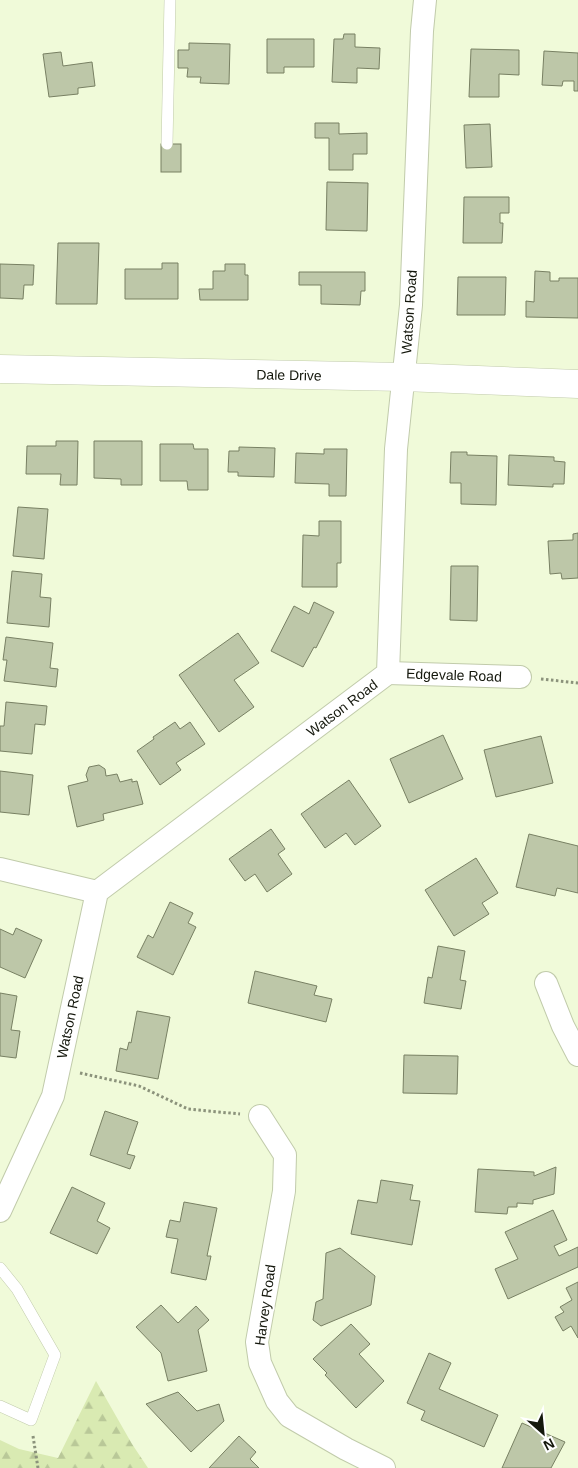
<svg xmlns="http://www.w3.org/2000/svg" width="578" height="1468" viewBox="0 0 578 1468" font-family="Arial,sans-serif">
  <defs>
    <pattern id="forest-firs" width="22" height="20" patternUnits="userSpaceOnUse" patternTransform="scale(1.25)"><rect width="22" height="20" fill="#d9eab2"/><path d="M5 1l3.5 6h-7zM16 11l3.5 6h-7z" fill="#b9c898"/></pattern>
  </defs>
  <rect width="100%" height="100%" fill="#f0fad9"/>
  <path fill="url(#forest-firs)" d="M96 1381 132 1444 148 1468H0V1440L19 1449 58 1458Z"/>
  <g fill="#bdc7a8" stroke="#788063">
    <path d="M344 34H355V47L380 48 379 69 357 68V83L332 82 334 39H343Z"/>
    <path d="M267 39H314V67H284V73H267Z"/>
    <path d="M189 43 230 44 229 84 200 83 201 77H187L188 68H178V50H189Z"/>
    <path d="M471 49 519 50V75L499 74V97H469Z"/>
    <path d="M544 51 578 53V91H574V81H563L562 86 542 85Z"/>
    <path d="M61 52 63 66 92 62 95 86 78 88V94L49 97 43 54Z"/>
    <path d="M315 123H339V134L367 133V154H353V170H329V138H315Z"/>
    <path d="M490 124 492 167 466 168 464 125Z"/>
    <rect x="161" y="144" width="20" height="28"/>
    <path d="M327 182 368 183 367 231 326 230Z"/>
    <path d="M464 197H509V213H500V223H503L502 243H463Z"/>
    <path d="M58 243H99L97 304H56Z"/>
    <path d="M162 263H178V299H125V269H162Z"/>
    <path d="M0 264 34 265 33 285H24L23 299 0 298Z"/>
    <path d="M225 264H245V275H248V300H200L199 289H213V271H225Z"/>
    <path d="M535 271 550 272V281H559V278H578V318L526 317V301L534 302Z"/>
    <path d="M299 272H365V291H361L360 305 321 304V285H299Z"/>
    <path d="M458 277H506L505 315H457Z"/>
    <path d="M56 441H78L77 485H60L61 474H26L27 446H56Z"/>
    <path d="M94 441H142V485H121V479L94 478Z"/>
    <path d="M160 444H193L194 449H208V490H188L187 481H160Z"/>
    <path d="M239 447 275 448 274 477 238 476V472H228L229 451H239Z"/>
    <path d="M324 449H347L346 496H329V484L295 483 296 453 324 454Z"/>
    <path d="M451 452H467V455L497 456 496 505 461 504V483H450Z"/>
    <path d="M509 455 554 457V461L565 462 564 484H553V487L508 485Z"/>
    <path d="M18 507 48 509 44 559 13 556Z"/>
    <path d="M319 521H341V563H337V587H302L303 535 319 536Z"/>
    <path d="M578 533V578L562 579 561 573 550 574 548 541 573 540V534Z"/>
    <path d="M451 566H478L477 621 450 620Z"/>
    <path d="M12 571 42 574 40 597 51 598 49 627 7 623Z"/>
    <path d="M314 602 334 612 316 648 314 647 303 667 271 651 294 606 309 614Z"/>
    <path d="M238 633 259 663 234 680 254 707 219 732 179 675Z"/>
    <path d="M6 637 53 643 50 668 58 669 56 687 4 681 7 660H3Z"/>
    <path d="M6 702 47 706 45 725 35 724 32 754 0 751V726H4Z"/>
    <path d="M175 722 180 729 190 722 205 744 176 763 181 770 160 785 137 751 154 739 153 737Z"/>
    <path d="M443 735 463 779 409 803 390 759Z"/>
    <path d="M541 736 553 783 496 797 484 750Z"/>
    <path d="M99 765 105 769 106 776 117 774 120 782 132 779V782L137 781 143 804 103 814 104 820 77 827 68 786 88 781 86 775 89 767Z"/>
    <path d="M0 771 33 775 29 815 0 812Z"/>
    <path d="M349 780 381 826 355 845 346 833 325 848 301 814Z"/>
    <path d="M271 829 285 849 278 854 292 874 267 892 255 874 245 881 229 859Z"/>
    <path d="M529 834 578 846V893L557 888 555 896 516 887Z"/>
    <path d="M476 858 498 893 482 903 489 914 454 936 425 890Z"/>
    <path d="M170 902 193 913 188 923 196 927 173 975 137 957 148 935 153 938Z"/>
    <path d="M16 928 42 940 25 978 0 967V929L13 935Z"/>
    <path d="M438 946 465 951 460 980 466 981 461 1009 424 1003 428 977 432 978Z"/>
    <path d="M255 971 317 986 314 995 332 999 326 1022 248 1003Z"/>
    <path d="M0 993 17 996 11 1030 20 1031 16 1058 0 1056Z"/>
    <path d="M137 1011 170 1017 158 1079 116 1071 120 1048 127 1050 129 1042 131 1043Z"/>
    <path d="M404 1055 458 1056 457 1094 403 1093Z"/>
    <path d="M105 1111 138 1122 127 1154 135 1156 130 1169 90 1155Z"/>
    <path d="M556 1167 554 1194 533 1200V1204L517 1203V1207H508L507 1214 475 1212 478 1169 534 1172V1176Z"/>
    <path d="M381 1180 413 1185 410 1200 420 1201 412 1245 351 1234 358 1200 377 1203Z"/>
    <path d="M72 1187 105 1203 97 1221 110 1228 97 1254 50 1233Z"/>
    <path d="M184 1202 217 1208 207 1256H211L206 1280 171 1273 178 1239 166 1237 170 1220 180 1222Z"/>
    <path d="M553 1210 567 1240 554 1246 559 1256 578 1247V1267L508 1299 495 1269 518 1259 505 1232Z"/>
    <path d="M340 1248 375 1276 371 1305 321 1326 313 1320 316 1302 323 1299 326 1253Z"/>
    <path d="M578 1282V1338L571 1326 563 1331 555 1317 564 1312 560 1307 572 1300 566 1288Z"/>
    <path d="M161 1305 178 1323 196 1306 209 1320 198 1330 207 1371 168 1381 161 1353 136 1327Z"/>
    <path d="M351 1324 370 1344 359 1354 384 1381 356 1408 325 1375 327 1373 313 1359Z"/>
    <path d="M429 1353 451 1363 439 1389 498 1415 484 1447 421 1420 425 1411 407 1403Z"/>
    <path d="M178 1392 197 1411 219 1404 224 1421 191 1452 146 1404Z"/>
    <path d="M522 1423 565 1442 551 1468H502Z"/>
    <path d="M239 1436 256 1452 250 1459 259 1468H209Z"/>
  </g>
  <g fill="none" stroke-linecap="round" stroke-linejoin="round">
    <defs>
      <g id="lane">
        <path d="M167 144 170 0"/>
        <path d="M0 1268 17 1289 55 1355 31 1420 0 1406"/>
      </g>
      <g id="street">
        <path d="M388 673 520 677"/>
        <path d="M0 869 97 892"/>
        <path d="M546 983 563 1026 578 1055"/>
        <path d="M260 1116 285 1155 284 1191 257 1342 260 1363 277 1401 289 1416 346 1449 384 1468"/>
        <path d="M0 1211 53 1096 97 892 388 673 396 449 411 305 422 31 425 0"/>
      </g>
      <path id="secondary" d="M0 369 403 377 578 384"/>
    </defs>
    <use href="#lane" stroke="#c1cbab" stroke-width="12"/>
    <use href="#street" stroke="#c1cbab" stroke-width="24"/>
    <use href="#secondary" stroke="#c1cbab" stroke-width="29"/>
    <g stroke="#8b927b" stroke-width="3" stroke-dasharray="2.5 2.5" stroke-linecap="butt">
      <path d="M541 679 578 683"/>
      <path d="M80 1073 139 1086 188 1109 240 1114"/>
      <path d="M33 1436 38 1468"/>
    </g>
    <use href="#lane" stroke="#fff" stroke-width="11"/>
    <use href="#street" stroke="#fff" stroke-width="22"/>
    <use href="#secondary" stroke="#fff" stroke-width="28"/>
  </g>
  <g text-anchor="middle" stroke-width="4" stroke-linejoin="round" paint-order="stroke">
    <g font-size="14" fill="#14170c" stroke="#fff">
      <text transform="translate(409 312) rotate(-86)" y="5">Watson Road</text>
      <text transform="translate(289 375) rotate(1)" y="5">Dale Drive</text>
      <text transform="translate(454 675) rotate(2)" y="5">Edgevale Road</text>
      <text transform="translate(342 708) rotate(-37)" y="5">Watson Road</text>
      <text transform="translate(70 1017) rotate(-78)" y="5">Watson Road</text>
      <text transform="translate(265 1305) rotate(-82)" y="5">Harvey Road</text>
    </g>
  </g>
  <g transform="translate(543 1433) rotate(153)" stroke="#ffffff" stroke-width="4" paint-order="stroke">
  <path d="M0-4L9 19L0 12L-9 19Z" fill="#14170c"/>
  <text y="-8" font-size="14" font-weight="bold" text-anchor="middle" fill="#14170c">N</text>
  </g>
</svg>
